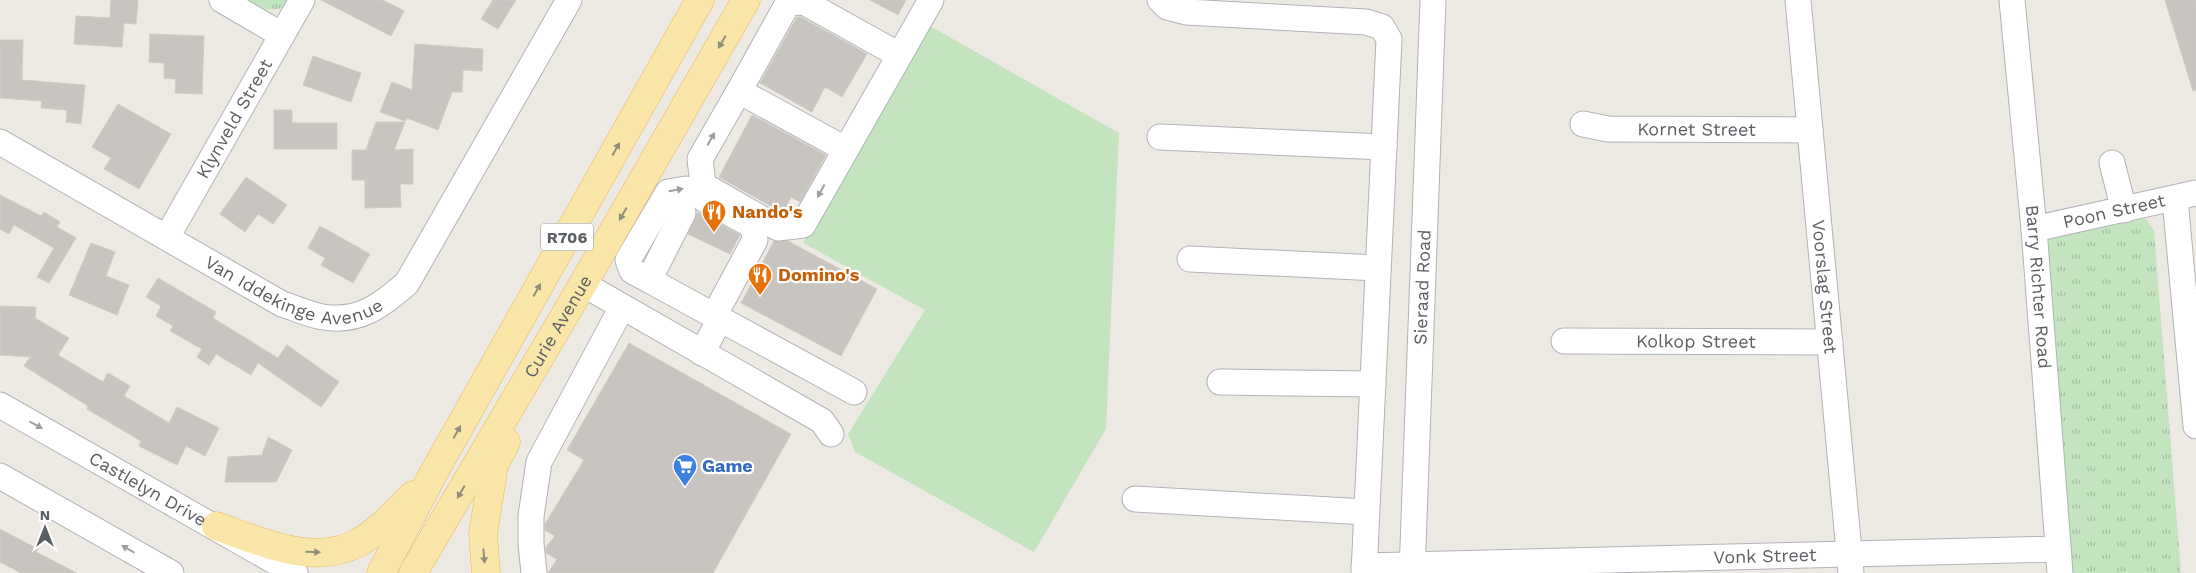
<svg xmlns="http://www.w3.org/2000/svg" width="2196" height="573" viewBox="0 0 2196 573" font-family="'Work Sans',sans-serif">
  <defs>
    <pattern id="park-tufts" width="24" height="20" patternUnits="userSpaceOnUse" patternTransform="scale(1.25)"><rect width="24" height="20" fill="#c4e4c0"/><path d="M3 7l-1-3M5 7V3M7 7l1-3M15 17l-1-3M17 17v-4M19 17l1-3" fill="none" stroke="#a2bca0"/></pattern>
  </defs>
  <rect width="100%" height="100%" fill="#edeae3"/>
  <path fill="#c4e4c0" d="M930 26 1119 133 1106 429 1034 552 855 452 848 434 925 310 803 243Z"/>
  <g fill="url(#park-tufts)">
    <path d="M241 0H291L288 6C270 13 258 9 241 0Z"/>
    <path d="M2139 216 2147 220 2154 231 2181 573H2062L2043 242 2053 233Z"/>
  </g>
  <g fill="#c8c5c0" stroke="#d1cbc2">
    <path d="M111 0H138L136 24 124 23 122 47 74 44 76 16 110 18Z"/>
    <path d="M321 0H383L404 11 391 36Z"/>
    <path d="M493 0H516L498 29 481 19Z"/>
    <path d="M870 0H906L898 15Z"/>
    <path d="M2165 0H2196V90L2193 91Z"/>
    <path d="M797 17H801L867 54 842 97 825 87 812 112 760 83Z"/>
    <path d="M150 34 204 36 202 94 175 93 176 79 164 78V63L149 62Z"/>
    <path d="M0 40H23L22 80 85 85 81 124 66 122 67 110 41 108 42 101 0 98Z"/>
    <path d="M415 44 483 49 482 71 463 70 462 92H452L438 130 407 118 405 121 380 112 392 82 412 90Z"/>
    <path d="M313 56 361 73 351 102 303 85Z"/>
    <path d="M118 104 171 134 139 189 104 169 111 158 92 147Z"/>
    <path d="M274 110H292V123H337V149H274Z"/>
    <path d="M752 115 826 155 800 202 791 197 783 213 719 177Z"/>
    <path d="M376 122H405L394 150 413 149V184H400L401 207 365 208V180H352V150H366Z"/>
    <path d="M246 177 287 205 273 224 258 214 245 232 220 214Z"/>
    <path d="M0 195 41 216 44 212 60 222 57 227 76 238 49 283 37 277 54 248 14 225 9 234 0 229Z"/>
    <path d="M698 212 740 235 730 254 688 234Z"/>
    <path d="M320 226 370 254 353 283 321 265 325 258 308 248Z"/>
    <path d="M774 241H788L877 289 841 356 741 303Z"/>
    <path d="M91 243 115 252 106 276 129 285 117 315 69 295Z"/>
    <path d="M158 278 216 312 213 318 278 358 287 345 339 382 321 407 258 363 251 375 216 354 209 365 197 357 202 349 170 331 173 326 156 316 161 306 146 297Z"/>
    <path d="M0 306 36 307 35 318 69 338 58 355 103 382 108 373 130 386 124 396 169 423 177 407 219 428 205 456 186 446 177 465 139 446 141 441 87 409 88 406 24 366 30 357 0 355Z"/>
    <path d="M629 343 791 434 713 573H548L557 559 546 553V547L555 536 545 530V524L584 460 567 450Z"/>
    <path d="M268 437 292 450 276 482H225L228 457 262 455Z"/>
    <path d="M0 529 38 549 36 552 77 573H21L0 562Z"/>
  </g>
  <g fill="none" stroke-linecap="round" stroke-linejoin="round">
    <defs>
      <g id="minor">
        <path d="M222 0 282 35"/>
        <path d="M1160 0 1167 7 1186 12 1366 22 1382 27 1389 39 1364 573"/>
        <path id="s1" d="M1798 0 1851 573"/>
        <path id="s2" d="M2012 0 2034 229 2060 573"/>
        <path d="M739 91 788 3 804 2 899 55"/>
        <path id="s3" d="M1583 124 1608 129 1810 130"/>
        <path d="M1160 137 1384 147"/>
        <path id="s4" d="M0 142 282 304C295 308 310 315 323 317 359 323 382 305 407 283L569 0"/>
        <path d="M845 149 739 91 700 159 703 185 778 228 803 225 931 0"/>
        <path d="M2112 163 2124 210"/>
        <path d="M2175 199 2196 426"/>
        <path d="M683 213 649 280 720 319 702 353"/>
        <path id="s5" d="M2034 229 2196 193"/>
        <path id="s6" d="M167 237 302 0"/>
        <path d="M1190 259 1378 268"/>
        <path d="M649 280 632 271 628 260 668 192 686 189 753 226 755 240 714 316"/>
        <path d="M583 284 822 421 831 434"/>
        <path d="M720 319 854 392"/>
        <path id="s7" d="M1564 341 1830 342"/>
        <path d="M1220 382 1373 384"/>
        <path id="s8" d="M0 405 295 573"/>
        <path d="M0 476 171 573"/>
        <path d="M1135 499 1366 512"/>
        <path id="s9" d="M1364 566 2058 549"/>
        <path d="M534 573 531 544V516L539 462 622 307"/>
        <path id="s10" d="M1412 573 1433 0"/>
      </g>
      <g id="major">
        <path d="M216 526C260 541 312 567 358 543 379 531 396 512 413 495"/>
        <path d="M381 573 433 474 700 0"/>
        <path id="s11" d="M413 573 583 284 746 0"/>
        <path d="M486 573 483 534 494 465 506 442"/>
      </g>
    </defs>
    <use href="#minor" stroke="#b0b4b8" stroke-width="27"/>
    <use href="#major" stroke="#eab65f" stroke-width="29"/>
    <use href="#minor" stroke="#fff" stroke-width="25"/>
    <use href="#major" stroke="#fbe6aa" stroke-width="28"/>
  </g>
  <defs><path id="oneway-solid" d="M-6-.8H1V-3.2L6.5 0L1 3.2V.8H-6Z" transform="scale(1.25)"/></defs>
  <g fill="#938e7c">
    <use href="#oneway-solid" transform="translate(722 42) rotate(120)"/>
    <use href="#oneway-solid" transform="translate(616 149) rotate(-61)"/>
    <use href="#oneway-solid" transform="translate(623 214) rotate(120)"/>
    <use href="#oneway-solid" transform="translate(537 290) rotate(-61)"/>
    <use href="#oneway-solid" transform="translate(457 432) rotate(-61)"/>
    <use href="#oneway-solid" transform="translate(461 492) rotate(120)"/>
    <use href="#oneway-solid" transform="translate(313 552) rotate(1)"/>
    <use href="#oneway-solid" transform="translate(484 556) rotate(85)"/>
  </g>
  <g fill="#9d9fa1">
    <use href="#oneway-solid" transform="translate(711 139) rotate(-61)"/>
    <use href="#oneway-solid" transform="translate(676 190) rotate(-10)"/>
    <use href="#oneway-solid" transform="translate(821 191) rotate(119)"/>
    <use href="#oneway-solid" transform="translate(36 425) rotate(29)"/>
    <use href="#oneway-solid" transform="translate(128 549) rotate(-150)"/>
  </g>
  <defs>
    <symbol id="restaurant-pin" viewBox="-11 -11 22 30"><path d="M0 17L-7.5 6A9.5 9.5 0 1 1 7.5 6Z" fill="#e8710a" stroke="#fff"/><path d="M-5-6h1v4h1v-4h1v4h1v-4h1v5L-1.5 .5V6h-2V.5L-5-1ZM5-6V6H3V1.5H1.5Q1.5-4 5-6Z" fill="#fff"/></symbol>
    <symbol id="supermarket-pin" viewBox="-11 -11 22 30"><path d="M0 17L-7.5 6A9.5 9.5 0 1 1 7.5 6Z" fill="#3f7fe0" stroke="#fff"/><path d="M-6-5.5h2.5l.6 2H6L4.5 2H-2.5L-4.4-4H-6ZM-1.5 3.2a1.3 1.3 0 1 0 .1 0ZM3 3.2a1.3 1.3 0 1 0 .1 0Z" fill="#fff"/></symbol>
  </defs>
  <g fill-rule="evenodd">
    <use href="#restaurant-pin" x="700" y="198" width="28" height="38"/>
    <use href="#restaurant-pin" x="746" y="261" width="28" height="38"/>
    <use href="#supermarket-pin" x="671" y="452" width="28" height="38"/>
  </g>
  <g text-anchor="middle" stroke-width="4.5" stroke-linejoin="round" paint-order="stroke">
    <rect fill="#fff" stroke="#8c8f92" stroke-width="1" x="541" y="223.5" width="52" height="27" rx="4"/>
    <g font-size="16" font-weight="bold" fill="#5b5f63">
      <text x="567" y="243">R706</text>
    </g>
    <g font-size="18" fill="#5b5f63" stroke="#fff">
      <text dy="6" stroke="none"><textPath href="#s6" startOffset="136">Klynveld Street</textPath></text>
      <text dy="6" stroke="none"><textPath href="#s3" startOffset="114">Kornet Street</textPath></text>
      <text dy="6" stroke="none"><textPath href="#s5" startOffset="82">Poon Street</textPath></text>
      <text dy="6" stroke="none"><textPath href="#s4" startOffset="334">Van Iddekinge Avenue</textPath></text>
      <text dy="6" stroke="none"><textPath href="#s2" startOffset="288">Barry Richter Road</textPath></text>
      <text dy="6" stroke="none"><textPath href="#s10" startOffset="286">Sieraad Road</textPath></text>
      <text dy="6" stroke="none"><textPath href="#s1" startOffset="288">Voorslag Street</textPath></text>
      <text dy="6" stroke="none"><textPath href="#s11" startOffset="286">Curie Avenue</textPath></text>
      <text dy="6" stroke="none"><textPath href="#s7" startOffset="132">Kolkop Street</textPath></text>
      <text dy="6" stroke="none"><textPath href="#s8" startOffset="170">Castlelyn Drive</textPath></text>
      <text dy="6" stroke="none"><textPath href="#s9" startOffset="401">Vonk Street</textPath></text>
    </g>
    <g font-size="18" font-weight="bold" fill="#c56008" stroke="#fff" text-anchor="start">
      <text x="732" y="218">Nando's</text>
      <text x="778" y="281">Domino's</text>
    </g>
    <g font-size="18" font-weight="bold" fill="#366cbe" stroke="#fff" text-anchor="start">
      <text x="702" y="472">Game</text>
    </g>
  </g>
  <g transform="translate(45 528)" stroke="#ffffff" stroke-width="4" paint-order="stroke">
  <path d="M0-4L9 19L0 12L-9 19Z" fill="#5b5f63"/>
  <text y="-8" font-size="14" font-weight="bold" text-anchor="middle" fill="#5b5f63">N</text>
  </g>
</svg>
